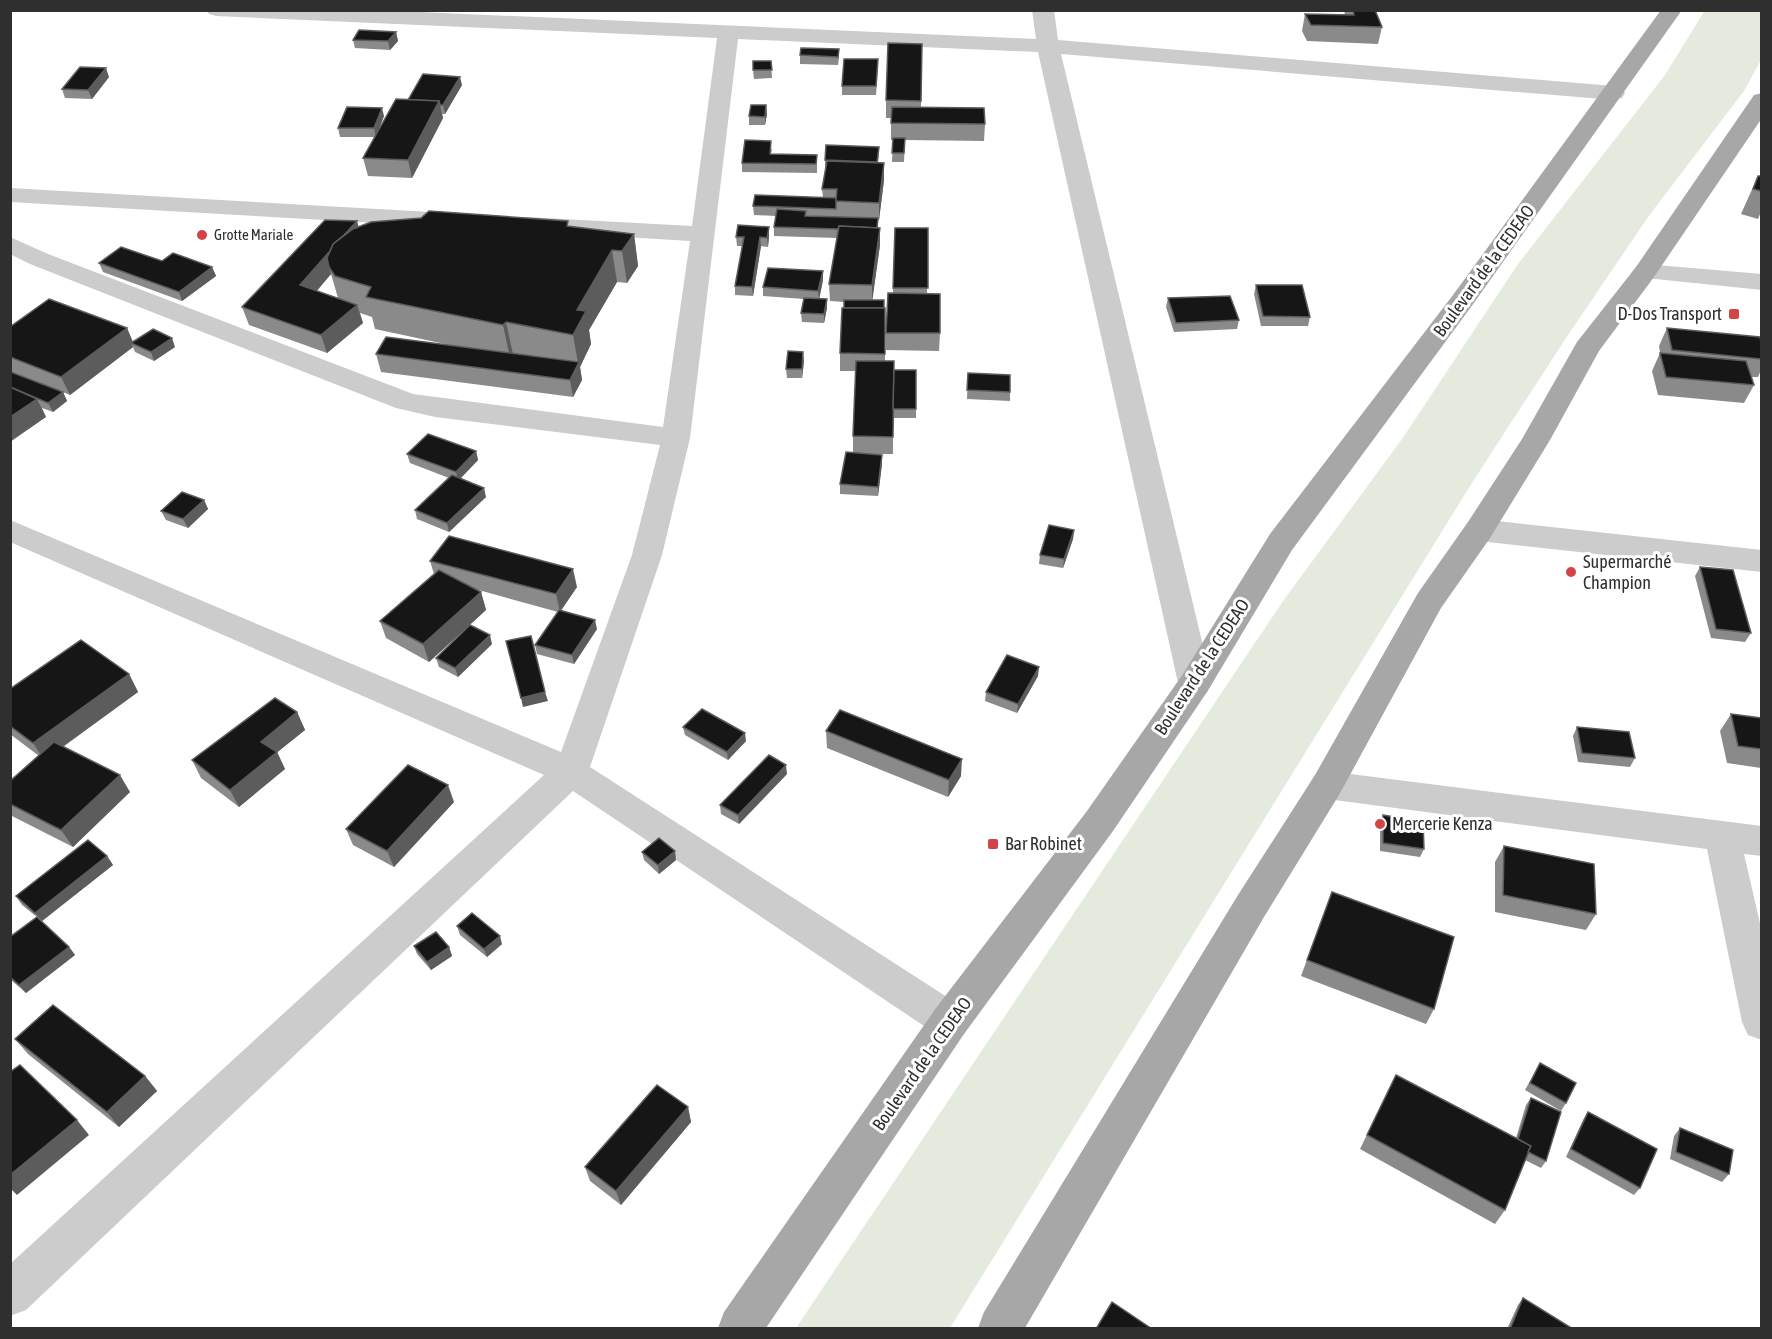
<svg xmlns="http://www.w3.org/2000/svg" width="1772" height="1339" viewBox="0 0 1772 1339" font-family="'Asap Condensed',sans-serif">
  <rect width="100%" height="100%" fill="#fff"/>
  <path fill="#e4ebde" d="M1705 10 1761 11V60L1744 91 1648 217 1564 341 1470 486 950 1328H796L1283 601 1402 439 1518 264 1665 75Z"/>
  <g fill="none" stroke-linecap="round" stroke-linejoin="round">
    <g fill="#ccc" fill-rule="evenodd">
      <path d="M206 10H375L1036 39 1032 10H1054L1058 40 1614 86 1622 88 1625 93 1622 98 1614 100 1061 54 1212 683 1207 692 1195 696 1183 692 1178 683 1038 52 738 39 690 438 662 555 590 767 964 1008 970 1021 964 1034 950 1039 936 1034 573 791 26 1310 10 1316V1264L544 775 10 542V520L561 752 632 555 660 445 435 417 396 408 30 264 10 254V237L48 254 413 394 663 427 690 241 526 231 517 229 514 224 517 219 526 217 692 226 717 38 216 16 209 14Z"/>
      <path d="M10 188 466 214 475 216 478 221 475 226 466 228 10 202Z"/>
      <path d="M1645 264 1762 274V290L1636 277 1632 272 1636 267Z"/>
      <path d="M1479 519 1762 550V572L1479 541 1468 538 1464 530 1468 522Z"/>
      <path d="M1327 771 1762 826V856L1744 854 1762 932V1040L1748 1035 1742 1022 1707 849 1327 799 1315 795 1309 785 1315 775Z"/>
    </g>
    <g fill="#a7a7a7" fill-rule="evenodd">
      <path d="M1661 10H1682L1471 307 1292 550 1207 692 1113 831 964 1034 766 1328H718L724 1312 936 1008 1087 811 1183 674 1270 534 1453 295Z"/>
      <path d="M1762 93V118L1654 277 1599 351 1550 440 1490 538 1441 608 1339 795 1264 917 1025 1328H978L984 1312 1238 895 1315 775 1418 593 1468 522 1522 439 1577 342 1636 267 1754 95Z"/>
    </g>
  </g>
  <g fill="#8a8a8a" fill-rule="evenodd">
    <path d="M1344 10H1375L1382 27 1378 44 1307 41 1302 31 1305 14 1345 15Z"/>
    <path d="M396 32 398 41 390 50 355 48 353 40Z"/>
    <path d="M922 44 921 107 985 124 984 141 905 140 904 162H892L893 140H891V118H886V100Z"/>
    <path d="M839 49V58L838 65 800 64V55Z"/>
    <path d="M771 61 772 78 754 79 753 70Z"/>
    <path d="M878 68 876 95H842V86Z"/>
    <path d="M109 77 92 99 65 98 62 89Z"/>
    <path d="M462 85 445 114H442L443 118 412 178 368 176 363 158 375 137H340L338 128 384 116 379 128 408 100Z"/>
    <path d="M766 105 767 114 765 125H749V116Z"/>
    <path d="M772 149 771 154 817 164V173L742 172V163Z"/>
    <path d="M879 155 878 163 884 180 879 220H878V228H880V245L872 300 885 308V361L894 371 916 370V418H893V454H878L882 464 878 496 840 494V484L853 453V436L856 371H840V353L844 302 830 301 829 284 837 238 774 236V227L776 216 754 215 753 206 823 197 822 189 826 169H825V160Z"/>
    <path d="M1758 176H1761V212L1758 219 1741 214Z"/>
    <path d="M357 221 358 227 569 226 634 234 638 266 627 283 617 282 589 330 591 344 580 367 582 380 573 397 381 372 376 354 459 347 375 329 372 317 360 313 363 323 327 353 249 325 242 307ZM331 274 338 298 317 291Z"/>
    <path d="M769 227V236L768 247 761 246 753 296 735 295V286L743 246H737L736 237Z"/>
    <path d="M895 228H928L927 294 940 333 939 351 886 350V333L893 293Z"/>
    <path d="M162 261 212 267 216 276 182 301 103 272 99 263Z"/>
    <path d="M823 280 819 299H827V308L824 323 802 322 801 313 804 299 763 296V287Z"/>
    <path d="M1256 285 1310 317 1308 326H1261L1254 294Z"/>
    <path d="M1168 298 1239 320 1237 329 1174 332 1166 307Z"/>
    <path d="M10 327 127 328 133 342 175 347 154 361 135 352 133 347 70 395 10 371Z"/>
    <path d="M1667 328 1761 342V370L1758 377H1751L1754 385 1744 403 1658 395 1652 371 1660 353 1659 346Z"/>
    <path d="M804 361 802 378H787L786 369Z"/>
    <path d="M10 373 63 392 67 401 53 412 42 408 46 417Z"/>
    <path d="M968 373 1010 392V401L967 399Z"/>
    <path d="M476 451 478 460 461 478 486 497 449 532 417 519 415 510 449 478 410 463 407 454Z"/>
    <path d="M204 500 208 509 188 528 166 520 161 511Z"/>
    <path d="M1074 530 1073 539 1063 568 1039 564 1040 555Z"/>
    <path d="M430 561 577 587 561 610 597 629 574 664 537 654 535 645 558 612 475 589 481 592 486 610 429 662 386 638 380 621 434 574Z"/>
    <path d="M1700 567 1751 633 1745 642 1711 638 1695 576Z"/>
    <path d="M492 644 458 677 439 667 436 658Z"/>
    <path d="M129 674 138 692 63 747 130 792 73 847 10 815V781L39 756 10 734V689Z"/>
    <path d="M1038 676 1017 713 985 701 986 692Z"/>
    <path d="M297 712 305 730 277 752 285 769 239 807 201 778 192 760Z"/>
    <path d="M1731 714 1761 718V768L1727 763 1720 731Z"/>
    <path d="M683 727 746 741 728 760 685 735Z"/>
    <path d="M1577 727 1635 758 1630 767 1578 762 1573 736Z"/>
    <path d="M826 731 961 776 948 797 827 748Z"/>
    <path d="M787 774 739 824 721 814 720 805Z"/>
    <path d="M454 802 394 867 353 845 346 829Z"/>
    <path d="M1383 815 1424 849 1420 857 1380 851V824Z"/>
    <path d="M1504 846 1596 914 1586 930 1495 912V862Z"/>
    <path d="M642 852 676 860 659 874 644 860Z"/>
    <path d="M107 856 113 865 42 921 22 905 16 896Z"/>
    <path d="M1326 908 1434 1009 1426 1024 1301 976Z"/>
    <path d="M457 926 502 944 487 957 460 935Z"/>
    <path d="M10 937 69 947 75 955 26 993 10 979Z"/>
    <path d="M414 946 449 947 452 956 431 970 417 954Z"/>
    <path d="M15 1039 145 1076 157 1091 119 1127 28 1054Z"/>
    <path d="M1540 1063 1566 1103 1561 1111 1525 1090Z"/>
    <path d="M1396 1075 1516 1138 1526 1105 1531 1098 1546 1161 1541 1168 1525 1160 1505 1210 1495 1224 1360 1149Z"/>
    <path d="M688 1107 691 1122 621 1205 590 1181 585 1167Z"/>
    <path d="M1588 1112 1640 1188 1634 1195 1566 1157 1583 1120Z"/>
    <path d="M1680 1128 1729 1174 1722 1182 1670 1159 1674 1136Z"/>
    <path d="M1523 1298 1573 1329H1507L1518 1305Z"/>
  </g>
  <g fill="#5c5c5c">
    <path d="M396 32 398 41 390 50 388 41Z"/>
    <path d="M106 68 109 77 92 99 88 90Z"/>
    <path d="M460 77 462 85 445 114 443 105Z"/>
    <path d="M439 101 443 118 412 178 408 160Z"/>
    <path d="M766 105 767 114 765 125V117Z"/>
    <path d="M382 108 384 116 376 137 374 128Z"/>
    <path d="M884 163V180L879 220V203Z"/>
    <path d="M357 221 362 239 329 267 331 274 306 303 300 285Z"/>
    <path d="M769 227V236L768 247 767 238Z"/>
    <path d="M880 228V245L872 303V285Z"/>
    <path d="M634 234 638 266 627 283 622 251Z"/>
    <path d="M760 237 761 246 753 296 752 287Z"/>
    <path d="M612 250 617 282 589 330 591 344 580 367 582 380 573 397 570 380 578 363 573 335 577 310Z"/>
    <path d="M212 267 216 276 182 301 179 292Z"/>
    <path d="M823 271V280L819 300 818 291Z"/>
    <path d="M827 299V308L824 323V314Z"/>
    <path d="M357 305 363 323 327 353 321 335Z"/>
    <path d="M506 322 513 354 510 358 503 325Z"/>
    <path d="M127 328 134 345 131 343 133 347 70 395 61 377Z"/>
    <path d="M172 338 175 347 154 361 151 352Z"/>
    <path d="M803 352 804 361 802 378V369Z"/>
    <path d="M63 392 67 401 53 412 48 403Z"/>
    <path d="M37 399 46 417 10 442V417Z"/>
    <path d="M476 451 478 460 458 481 456 472Z"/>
    <path d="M882 455V464L878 496V487Z"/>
    <path d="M484 488 486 497 449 532 447 523Z"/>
    <path d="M204 500 208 509 188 528 183 519Z"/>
    <path d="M1074 530 1073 539 1063 568 1064 559Z"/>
    <path d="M573 569 577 587 560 612 556 594Z"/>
    <path d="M481 592 486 610 429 662 423 644Z"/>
    <path d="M595 620 597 629 574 664 572 655Z"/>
    <path d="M490 635 492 644 458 677 455 668Z"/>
    <path d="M1039 667 1038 676 1017 713 1018 704Z"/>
    <path d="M129 674 138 692 44 760 33 743Z"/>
    <path d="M545 692 548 701 523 707 521 698Z"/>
    <path d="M297 712 305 730 269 759 261 742Z"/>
    <path d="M745 733 746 741 728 760 727 752Z"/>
    <path d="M277 752 285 769 239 807 230 790Z"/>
    <path d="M962 759 961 776 948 797 949 780Z"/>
    <path d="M786 765 787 774 739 824 738 815Z"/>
    <path d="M120 775 130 792 73 847 61 830Z"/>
    <path d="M448 785 454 802 394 867 387 851Z"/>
    <path d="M675 851 676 860 659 874 658 865Z"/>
    <path d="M107 856 113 865 42 921 35 913Z"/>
    <path d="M500 936 502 944 487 957 484 949Z"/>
    <path d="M69 947 75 955 26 993 19 985Z"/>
    <path d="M449 947 452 956 431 970 427 962Z"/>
    <path d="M145 1076 157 1091 119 1127 107 1112Z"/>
    <path d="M688 1107 691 1122 621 1205 616 1191Z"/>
    <path d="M77 1120 89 1135 17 1195 10 1188V1175Z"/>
  </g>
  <g fill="#161616" stroke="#5c5c5c" stroke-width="1.5">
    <path d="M1353 10H1375L1382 27 1311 25 1305 14 1354 15Z"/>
    <path d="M359 30 396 32 388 41 353 40Z"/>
    <path d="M888 43 922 44 921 101 886 100Z"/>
    <path d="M801 48 839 49 838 57 800 55Z"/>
    <path d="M844 59H878L876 86H842Z"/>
    <path d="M753 61H771L772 70H753Z"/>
    <path d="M80 67 106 68 88 90 62 89Z"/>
    <path d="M423 74 460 77 443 105H440L439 101 408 100Z"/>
    <path d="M396 99 439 101 408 160 363 158Z"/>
    <path d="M751 105H766L765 117 749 116Z"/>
    <path d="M347 107 382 108 374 128H338Z"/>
    <path d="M892 107 984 108 985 124 891 123Z"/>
    <path d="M893 138H905L904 153H892Z"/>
    <path d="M745 140 771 141 770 154 817 155 816 164 742 163Z"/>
    <path d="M826 145 879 147 877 162 825 160Z"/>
    <path d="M827 161 884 163 879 203 836 201 837 189H822Z"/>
    <path d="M1758 176H1761V191L1753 189Z"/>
    <path d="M755 195 836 198V209L753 206Z"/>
    <path d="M777 209 806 211 805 216 878 218 877 228 839 226 838 229 774 227Z"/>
    <path d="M429 211 568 221 567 226 634 234 622 251 612 250 577 310 586 311 573 335 506 322 503 325 366 297 371 287 335 276 329 267 327 258 333 244 353 229 371 222 421 218Z"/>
    <path d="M325 220 357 221 344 235 333 244 330 251 300 285 357 305 321 335 242 307Z"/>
    <path d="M738 225 769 227 767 238 760 237 752 287 735 286 744 237H736Z"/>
    <path d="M839 226 880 228 872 285 829 284Z"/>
    <path d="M895 228H928V288H893Z"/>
    <path d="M121 247 162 261 173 253 212 267 179 292 99 263Z"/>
    <path d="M768 268 823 271 818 291 763 287Z"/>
    <path d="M1256 285H1302L1310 317 1263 316Z"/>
    <path d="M888 293 940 294V333H886Z"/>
    <path d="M1230 296 1239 320 1176 323 1168 298Z"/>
    <path d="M804 298 827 299 824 314 801 313Z"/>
    <path d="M49 299 127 328 61 377 10 357V327Z"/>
    <rect x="844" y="300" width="40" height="8"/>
    <path d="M842 308H885V354L840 353Z"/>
    <path d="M1667 328 1760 337 1761 342V359L1672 350Z"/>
    <path d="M153 329 172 338 151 352 131 343Z"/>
    <path d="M386 337 579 362 570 380 376 354Z"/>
    <path d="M788 351 803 352 802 369H786Z"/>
    <path d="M1660 353 1746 361 1754 385 1666 377Z"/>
    <path d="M856 361H894L893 437 853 436Z"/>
    <path d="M894 370H916V409H893Z"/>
    <path d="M11 372 63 392 48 403 10 387Z"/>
    <path d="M968 373 1010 375V392L967 390Z"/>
    <path d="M10 387 37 399 10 417Z"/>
    <path d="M428 434 476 451 456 472 407 454Z"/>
    <path d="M846 452 882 455 878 487 840 484Z"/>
    <path d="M452 475 484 488 447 523 415 510Z"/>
    <path d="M182 492 204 500 183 519 161 511Z"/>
    <path d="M1049 525 1074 530 1064 559 1040 555Z"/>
    <path d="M449 536 573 569 556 594 430 561Z"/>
    <path d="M1700 567 1733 570 1751 633 1716 629Z"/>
    <path d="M439 570 481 592 423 644 380 621Z"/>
    <path d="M559 610 595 620 572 655 535 645Z"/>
    <path d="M470 625 490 635 455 668 436 658Z"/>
    <path d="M531 636 545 692 521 698 506 641Z"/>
    <path d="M81 640 129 674 33 743 10 726V689Z"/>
    <path d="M1007 655 1039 667 1018 704 986 692Z"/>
    <path d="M275 698 297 712 261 742 277 752 230 790 192 760Z"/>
    <path d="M702 709 745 733 727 752 683 727Z"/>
    <path d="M840 710 962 759 949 780 826 731Z"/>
    <path d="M1731 714 1761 718V749L1738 746Z"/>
    <path d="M1577 727 1629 732 1635 758 1582 753Z"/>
    <path d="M54 742 120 775 61 830 10 804V781Z"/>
    <path d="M769 755 786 765 738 815 720 805Z"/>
    <path d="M408 765 448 785 387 851 346 829Z"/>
    <path d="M1383 815 1423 822 1424 849 1383 843Z"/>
    <path d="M659 838 675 851 658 865 642 852Z"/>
    <path d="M88 840 107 856 35 913 16 896Z"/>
    <path d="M1504 846 1594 864 1596 914 1503 895Z"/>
    <path d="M1332 892 1454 937 1434 1009 1307 960Z"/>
    <path d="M472 913 500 936 484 949 457 926Z"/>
    <path d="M37 917 69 947 19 985 10 977V937Z"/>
    <path d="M436 932 449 947 427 962 414 946Z"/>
    <path d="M53 1005 145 1076 107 1112 15 1039Z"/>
    <path d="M1540 1063 1576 1083 1566 1103 1530 1083Z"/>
    <path d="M20 1065 77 1120 10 1175V1072Z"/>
    <path d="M1396 1075 1531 1146 1505 1210 1367 1135Z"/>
    <path d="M657 1085 688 1107 616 1191 585 1167Z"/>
    <path d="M1531 1098 1561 1112 1546 1161 1528 1152 1531 1146 1518 1139Z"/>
    <path d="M1588 1112 1657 1149 1640 1188 1571 1149Z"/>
    <path d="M1680 1128 1733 1150 1729 1174 1676 1152Z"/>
    <path d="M1523 1298 1573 1329H1510Z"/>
    <path d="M1112 1302 1152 1329H1096Z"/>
  </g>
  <g fill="#d34448" stroke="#fff" stroke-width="2">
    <circle cx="202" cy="235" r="6"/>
    <rect x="1728" y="308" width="12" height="12" rx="3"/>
    <circle cx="1571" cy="572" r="6"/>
    <circle cx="1380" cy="824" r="6"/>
    <rect x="987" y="838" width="12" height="12" rx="3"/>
  </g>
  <g text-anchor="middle" stroke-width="6" stroke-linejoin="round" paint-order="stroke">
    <g font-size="15" fill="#2f2f2f" stroke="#fff" text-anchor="start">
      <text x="214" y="240">Grotte Mariale</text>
    </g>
    <g font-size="18" fill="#2f2f2f" stroke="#fff">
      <text transform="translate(1484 271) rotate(-54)" y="6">Boulevard de la CEDEAO</text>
      <text transform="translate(1202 667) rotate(-57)" y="6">Boulevard de la CEDEAO</text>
      <text transform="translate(922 1064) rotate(-55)" y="6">Boulevard de la CEDEAO</text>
    </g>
    <g font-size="18" fill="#2f2f2f" stroke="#fff" text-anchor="start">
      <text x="1722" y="320" text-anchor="end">D-Dos Transport</text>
      <text x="1583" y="568">Supermarché<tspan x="1583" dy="21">Champion</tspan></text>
      <text x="1392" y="830">Mercerie Kenza</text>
      <text x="1005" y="850">Bar Robinet</text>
    </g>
  </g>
  <rect width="1772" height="1339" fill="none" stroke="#2f2f2f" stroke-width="24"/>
</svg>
